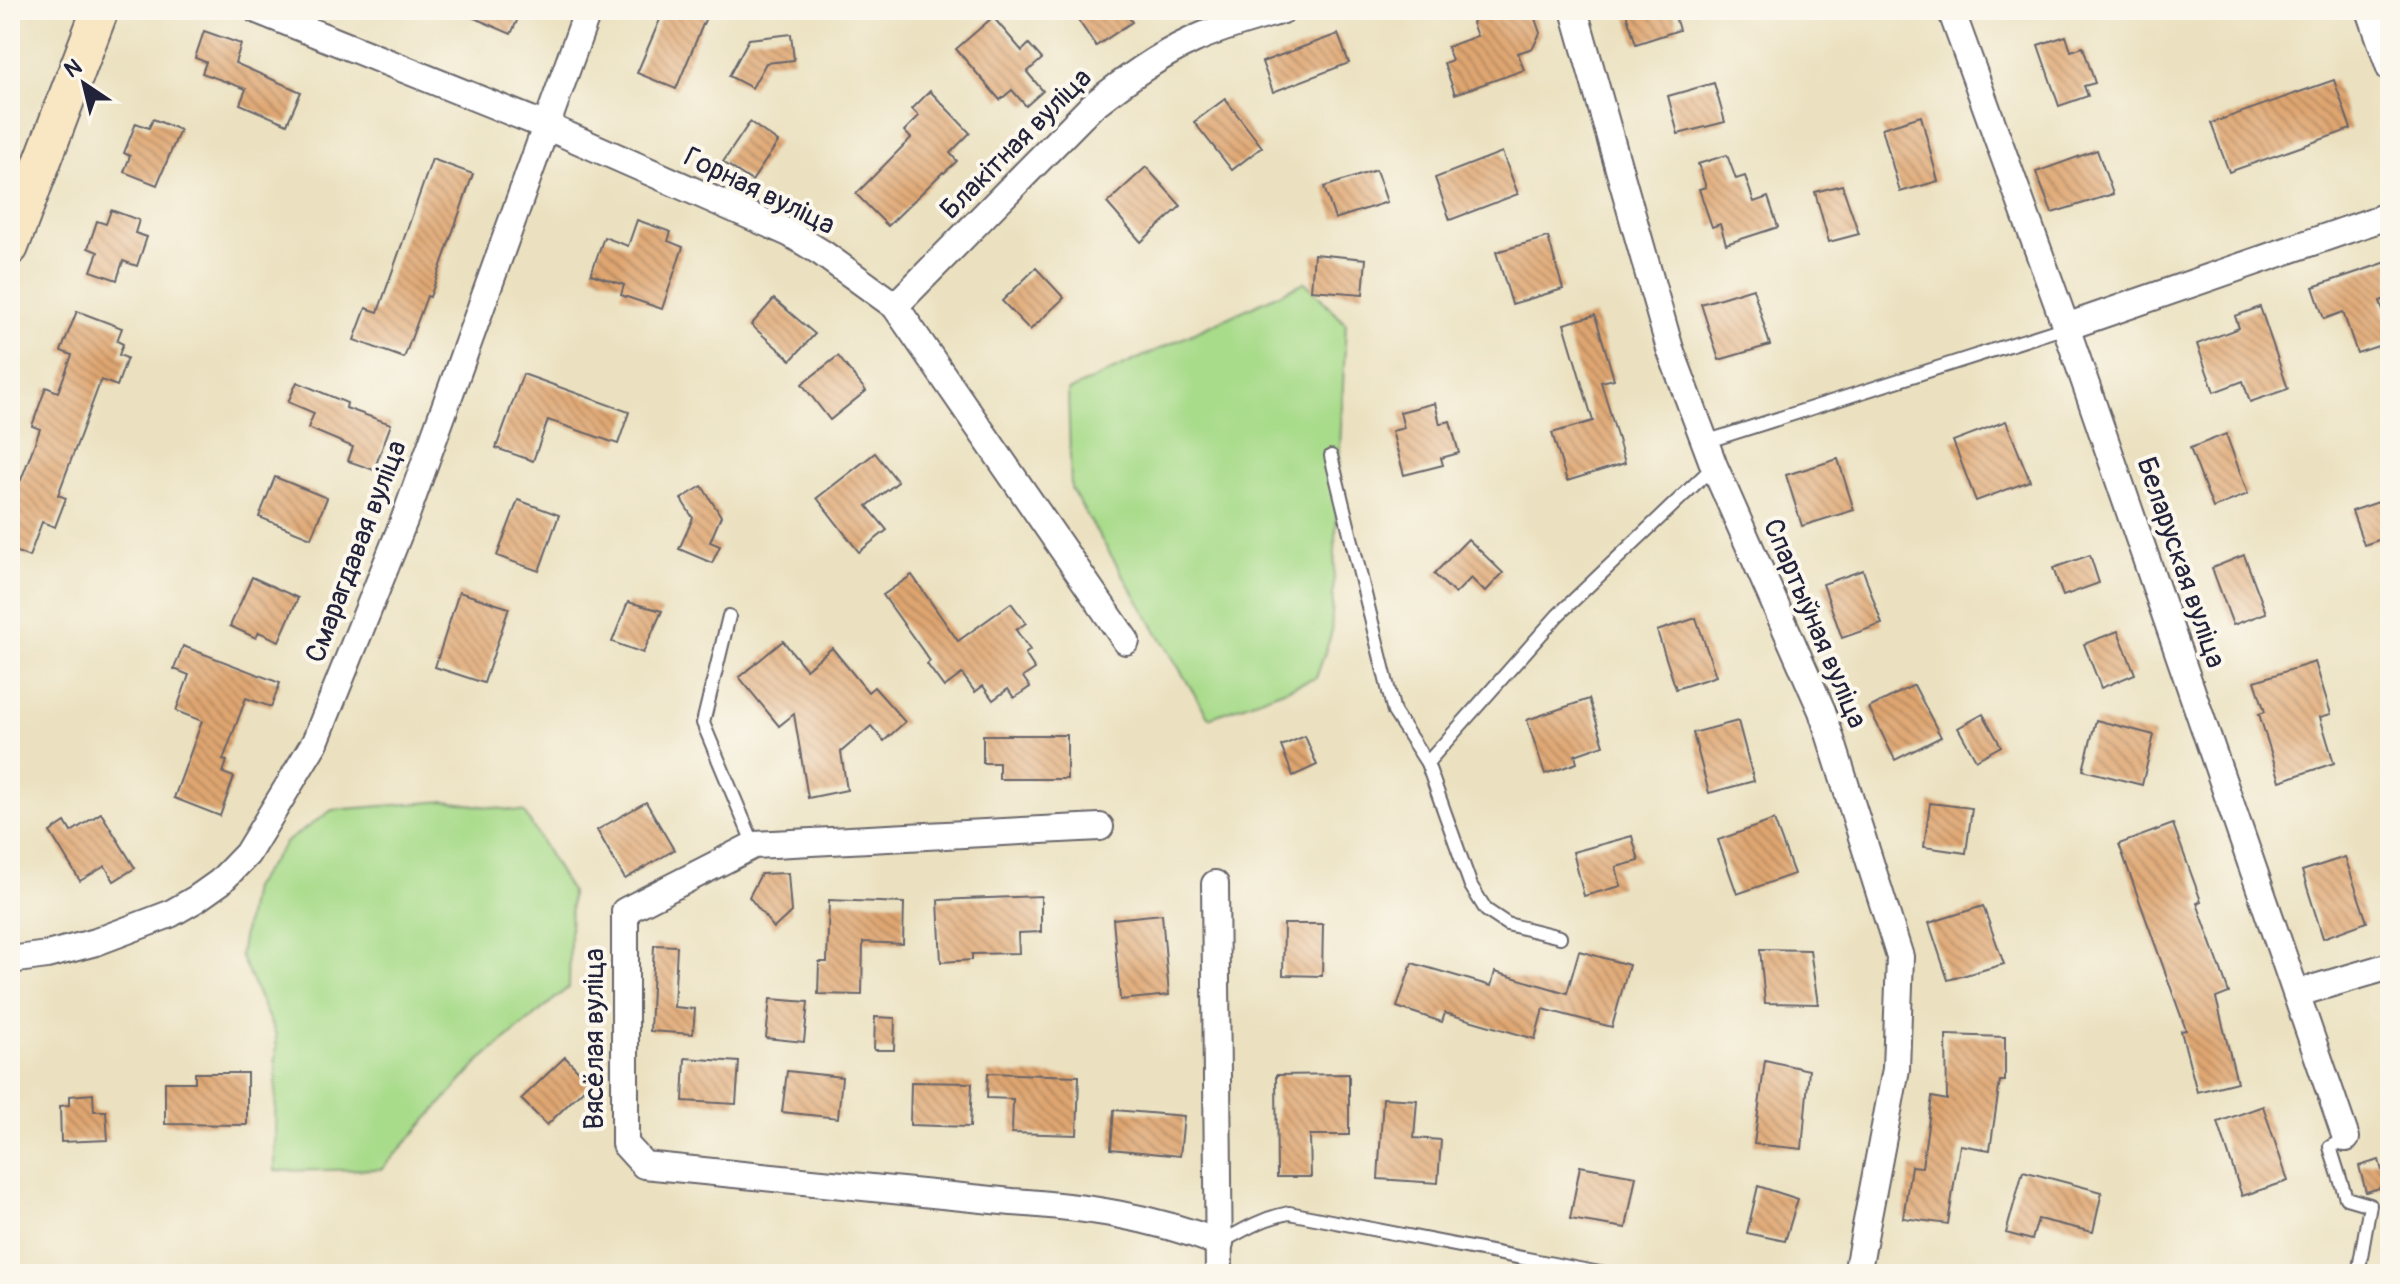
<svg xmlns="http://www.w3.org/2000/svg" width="2400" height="1284" viewBox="0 0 2400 1284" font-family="Pangolin,sans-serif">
  <defs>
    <pattern id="building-back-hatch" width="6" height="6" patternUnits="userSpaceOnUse" patternTransform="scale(2)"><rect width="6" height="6" fill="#dfa671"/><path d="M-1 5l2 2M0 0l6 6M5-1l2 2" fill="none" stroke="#b4875e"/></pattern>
  </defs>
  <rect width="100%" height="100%" fill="#fbf7ec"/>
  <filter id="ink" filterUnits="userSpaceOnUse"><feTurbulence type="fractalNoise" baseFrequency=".0125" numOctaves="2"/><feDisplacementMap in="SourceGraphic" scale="16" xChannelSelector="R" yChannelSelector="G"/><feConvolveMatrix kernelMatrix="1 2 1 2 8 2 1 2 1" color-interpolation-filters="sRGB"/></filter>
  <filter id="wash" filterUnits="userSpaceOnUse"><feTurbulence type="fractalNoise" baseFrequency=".006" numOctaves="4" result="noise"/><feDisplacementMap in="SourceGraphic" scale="32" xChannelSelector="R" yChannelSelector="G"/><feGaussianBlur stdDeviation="1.8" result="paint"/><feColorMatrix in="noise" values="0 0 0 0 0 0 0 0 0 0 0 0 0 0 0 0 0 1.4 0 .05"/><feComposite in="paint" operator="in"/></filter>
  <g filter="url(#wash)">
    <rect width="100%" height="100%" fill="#ebe1c0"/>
    <g fill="#a8db8a" stroke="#657e62" stroke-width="2">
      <path d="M1305 282 1346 324 1331 635 1316 678 1209 718 1071 489 1068 391Z"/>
      <path d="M446 801 524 812 571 892 569 987 481 1060 382 1169 275 1171 276 1035 240 955 252 888 286 842 332 810Z"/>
    </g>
    <g id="blocks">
      <g fill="url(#building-back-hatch)">
        <path d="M456 10H522L511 34Z"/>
        <path d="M664 10H709L676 89 637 73Z"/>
        <path d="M1086 10H1124L1132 22 1096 46 1076 17Z"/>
        <path d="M1478 10H1532L1540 33 1533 48 1518 53 1524 70 1455 94 1444 63 1452 60 1447 47 1477 36 1472 23Z"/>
        <path d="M1625 10H1673L1679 30 1636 44Z"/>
        <path d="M993 17 1022 51 1029 44 1042 59 1027 72 1043 91 1026 106 1012 90 1000 100 956 49Z"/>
        <path d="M204 31 241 44 235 63 301 92 287 124 240 104 246 89 202 73 206 62 195 58Z"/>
        <path d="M791 34 794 60 766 63 752 88 729 76 749 39Z"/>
        <path d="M1338 34 1349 63 1273 92 1262 62Z"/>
        <path d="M2066 36 2071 51 2083 47 2095 83 2084 86 2088 96 2059 106 2038 45Z"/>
        <path d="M2334 80 2351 129 2229 172 2211 123Z"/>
        <path d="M1714 83 1725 122 1678 134 1668 96Z"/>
        <path d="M930 91 970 133 950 153 957 161 944 173 943 172 888 226 856 194 911 138 904 131 919 116 912 109Z"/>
        <path d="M1225 99 1262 147 1232 170 1194 122Z"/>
        <path d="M1921 116 1938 181 1900 192 1882 128Z"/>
        <path d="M153 119 180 130 157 185 124 172 130 156 124 153 136 123 149 128Z"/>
        <path d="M750 122 778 142 752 181 723 162Z"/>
        <path d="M2097 150 2113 194 2052 213 2036 172Z"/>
        <path d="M1502 152 1518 194 1450 220 1435 178Z"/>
        <path d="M1727 155 1736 179 1745 176 1754 202 1768 197 1778 227 1726 244 1720 224 1712 227 1699 189 1706 187 1698 164Z"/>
        <path d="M432 159 473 174 430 297 427 296 404 358 354 340 366 308 378 312Z"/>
        <path d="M1146 167 1181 206 1141 242 1107 203Z"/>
        <path d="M1376 170 1387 202 1335 219 1324 187Z"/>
        <path d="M1842 185 1859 234 1829 242 1815 192Z"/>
        <path d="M111 210 139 220 135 233 147 237 137 266 123 261 117 280 91 271 98 252 88 248 97 221 106 224Z"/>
        <path d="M637 220 671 232 668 241 683 247 662 309 621 295 624 285 591 274 604 237 628 246Z"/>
        <path d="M1548 237 1563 289 1512 304 1496 252Z"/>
        <path d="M1314 254 1366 259 1363 294 1311 290Z"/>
        <path d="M2390 261V297L2380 301 2390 332V342L2357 353 2343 312 2324 319 2313 287Z"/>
        <path d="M1036 268 1064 298 1030 330 1002 301Z"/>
        <path d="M1753 288 1770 345 1719 360 1701 304Z"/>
        <path d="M774 299 815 334 791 360 751 325Z"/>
        <path d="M2260 307 2288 389 2250 402 2243 381 2214 392 2197 344 2239 328 2235 316Z"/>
        <path d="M77 311 122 328 117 341 123 344 119 355 127 358 117 386 101 380 58 495 66 498 55 527 42 522 29 557 10 549V476L21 480 40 429 32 426 46 387 58 392 72 355 61 351Z"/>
        <path d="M1595 315 1614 379 1601 382 1625 463 1567 481 1552 433 1593 421 1564 324Z"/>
        <path d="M838 356 866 391 830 420 802 384Z"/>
        <path d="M523 374 629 412 618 444 548 420 533 461 496 448Z"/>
        <path d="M297 382 347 403 346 408 391 424 374 470 348 461 353 447 308 428 314 413 288 402Z"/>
        <path d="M1435 403 1440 424 1450 421 1459 453 1441 458 1443 465 1404 475 1392 431 1404 428 1400 412Z"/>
        <path d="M2006 421 2030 481 1976 501 1953 441Z"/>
        <path d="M2226 434 2248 494 2213 508 2190 448Z"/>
        <path d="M875 453 898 482 867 506 887 530 859 552 817 498Z"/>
        <path d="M1838 459 1854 510 1802 526 1786 475Z"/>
        <path d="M275 477 327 498 311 538 259 517Z"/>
        <path d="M702 486 721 516 710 542 720 546 712 563 679 549 693 518 681 499Z"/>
        <path d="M2390 498V536L2364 545 2352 511Z"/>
        <path d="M518 500 559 515 539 571 497 556Z"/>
        <path d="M1468 539 1503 573 1485 592 1471 578 1455 594 1434 574Z"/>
        <path d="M2090 555 2099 583 2063 596 2053 568Z"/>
        <path d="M2244 555 2266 613 2233 625 2212 568Z"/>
        <path d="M1863 570 1882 624 1842 638 1823 584Z"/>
        <path d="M912 575 958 641 1011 603 1026 623 1016 630 1030 650 1025 654 1035 669 1023 677 1030 687 1014 698 1008 689 993 700 983 686 975 692 962 674 944 687 927 664 930 661 883 595Z"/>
        <path d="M252 577 298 598 279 641 259 632 256 638 230 626Z"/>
        <path d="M459 592 509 608 484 683 435 667Z"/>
        <path d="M628 602 662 611 643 653 612 642Z"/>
        <path d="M1696 618 1716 676 1676 689 1657 631Z"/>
        <path d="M2118 631 2135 674 2101 688 2084 644Z"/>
        <path d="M783 641 806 669 832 648 868 692 874 687 905 722 884 741 871 726 841 752 847 790 808 798 794 714 779 726 739 677Z"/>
        <path d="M183 646 280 683 271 707 246 698 223 760 227 761 223 773 234 777 220 816 174 798 202 721 176 711 189 675 174 669Z"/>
        <path d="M2315 662 2331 714 2320 717 2334 763 2280 781 2259 714 2265 712 2255 681Z"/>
        <path d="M1914 685 1941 737 1895 760 1869 708Z"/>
        <path d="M1589 699 1604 745 1575 755 1577 763 1545 774 1527 720Z"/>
        <path d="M1983 714 2001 746 1976 760 1958 728Z"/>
        <path d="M2096 720 2154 735 2142 785 2083 770Z"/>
        <path d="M1738 721 1754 781 1709 793 1693 733Z"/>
        <path d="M983 735H1067V779H999V763H983Z"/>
        <path d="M1305 736 1317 765 1293 776 1281 746Z"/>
        <path d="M646 802 674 850 625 879 597 830Z"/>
        <path d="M1930 803 1972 808 1966 853 1924 847Z"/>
        <path d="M101 813 135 868 114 881 105 866 80 881 50 832 65 822 71 832Z"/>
        <path d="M1774 820 1794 874 1737 894 1718 840Z"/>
        <path d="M2173 824 2201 901 2197 903 2229 993 2216 998 2237 1082 2197 1092 2181 1031 2186 1030 2119 844Z"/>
        <path d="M1632 836 1639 861 1616 867 1621 886 1584 896 1573 852Z"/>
        <path d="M2345 857 2367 922 2323 938 2302 871Z"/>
        <path d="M788 873 791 912 774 928 749 897 761 874Z"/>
        <path d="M1041 896V932L1018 933 1019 953 972 954V960L941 962 938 900Z"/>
        <path d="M829 900 904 903 903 944 863 942 862 995 818 994 819 962H827Z"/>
        <path d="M1983 906 2004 964 1948 980 1929 923Z"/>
        <path d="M1162 914 1169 995 1120 1000 1113 919Z"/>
        <path d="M1284 924H1323L1322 976 1283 975Z"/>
        <path d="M654 945 677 946 674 1007 695 1009 693 1034 650 1031Z"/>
        <path d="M1760 949 1810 950 1818 1004 1765 1003Z"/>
        <path d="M1579 951 1629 965 1612 1027 1543 1009 1535 1039 1445 1013 1442 1022 1397 1007 1412 963 1491 986 1495 972 1567 993Z"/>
        <path d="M770 999 808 1002 804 1042 766 1038Z"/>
        <path d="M875 1017 895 1018 894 1050H874Z"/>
        <path d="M1946 1035 2005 1037V1081H2000L1990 1150 1960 1145 1948 1224 1903 1218 1911 1166 1922 1167 1932 1097 1947 1100Z"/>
        <path d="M565 1057 590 1083 547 1125 521 1099Z"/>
        <path d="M685 1058 739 1062 736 1104 683 1101Z"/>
        <path d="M1765 1060 1809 1070 1802 1149 1754 1144Z"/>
        <path d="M787 1071 842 1077 838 1118 782 1112Z"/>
        <path d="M195 1073H247V1125L165 1124V1082H195Z"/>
        <path d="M988 1073 1079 1076 1077 1135 1012 1133 1013 1099 987 1098Z"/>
        <path d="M1349 1074V1135H1310L1311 1177H1277L1276 1075Z"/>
        <path d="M911 1082 972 1083 970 1127 910 1125Z"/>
        <path d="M93 1094 94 1111H106L108 1140 61 1142 60 1106 69 1105V1096Z"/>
        <path d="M1383 1098 1417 1100 1414 1138 1441 1140 1438 1183 1378 1179Z"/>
        <path d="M2263 1106 2288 1181 2242 1196 2218 1122Z"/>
        <path d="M1114 1110 1184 1116 1180 1156 1111 1149Z"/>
        <path d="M2379 1160 2386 1186 2366 1192 2359 1166Z"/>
        <path d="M1580 1166 1636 1176 1626 1228 1570 1219Z"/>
        <path d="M2023 1171 2102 1192 2093 1232 2038 1219 2032 1240 2006 1233Z"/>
        <path d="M1758 1186 1798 1199 1785 1241 1747 1233Z"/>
      </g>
    </g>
  </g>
  <g filter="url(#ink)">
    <use href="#blocks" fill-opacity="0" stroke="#68656a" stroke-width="2"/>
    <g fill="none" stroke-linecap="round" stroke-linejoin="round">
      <defs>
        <g id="lane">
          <path d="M1705 442 2066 327"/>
          <path d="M1331 456 1394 712 1427 763"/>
          <path d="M729 616 703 723 754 845"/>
          <path d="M1560 937 1507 924 1486 910 1471 886 1427 763 1558 615 1714 466"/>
          <path d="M2346 1138 2330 1147 2346 1198 2370 1205 2358 1274"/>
          <path d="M1220 1243C1243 1230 1263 1218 1289 1213L1605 1274"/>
        </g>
        <g id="street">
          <path d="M257 10 546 126 789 233 822 253 895 306 1126 641"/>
          <path d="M1574 10 1670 349 1714 466 1822 711 1900 957 1896 1069 1857 1274"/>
          <path d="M1951 10 2066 327 2346 1138"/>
          <path d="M2370 10 2390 68"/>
          <path d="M895 306 1092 106C1124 81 1156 57 1193 40 1221 27 1252 19 1283 10"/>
          <path d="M2066 327 2390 215"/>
          <path d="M1100 827 754 845 625 911V1144L644 1165 1012 1202C1088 1207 1148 1216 1220 1243"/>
          <path d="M1215 884 1219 1274"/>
          <path d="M10 960 47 955 96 942 170 914 196 899 220 882 247 854 315 742 405 518 588 10"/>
          <path d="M2298 993 2390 966"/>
        </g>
        <path id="secondary" d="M10 247 100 10"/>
      </defs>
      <use href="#lane" stroke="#68656a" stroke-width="16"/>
      <use href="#street" stroke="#68656a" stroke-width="30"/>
      <use href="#secondary" stroke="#68656a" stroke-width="40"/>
      <use href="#lane" stroke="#fff" stroke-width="12"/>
      <use href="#street" stroke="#fff" stroke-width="26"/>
      <use href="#secondary" stroke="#f9e7c3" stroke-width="36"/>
    </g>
  </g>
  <g text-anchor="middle" stroke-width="8" stroke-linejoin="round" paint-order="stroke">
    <g font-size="28" fill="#22223b" stroke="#fbf7ec">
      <text transform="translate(1015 143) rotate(-45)" y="10">Блакітная вуліца</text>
      <text transform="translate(760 190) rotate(26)" y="10">Горная вуліца</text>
      <text transform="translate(355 551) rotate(-69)" y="10">Смарагдавая вуліца</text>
      <text transform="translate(2182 562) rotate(71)" y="10">Беларуская вуліца</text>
      <text transform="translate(1816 623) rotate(67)" y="10">Спартыўная вуліца</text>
      <text transform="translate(593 1039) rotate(-90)" y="10">Вясёлая вуліца</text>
    </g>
  </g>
  <rect width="2400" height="1284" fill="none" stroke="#fbf7ec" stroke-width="40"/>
  <g transform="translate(84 84) rotate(325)" stroke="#fbf7ec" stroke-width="6" paint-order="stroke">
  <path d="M0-6L14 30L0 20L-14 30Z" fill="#22223b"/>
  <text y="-12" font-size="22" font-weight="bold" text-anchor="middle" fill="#22223b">N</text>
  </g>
</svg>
